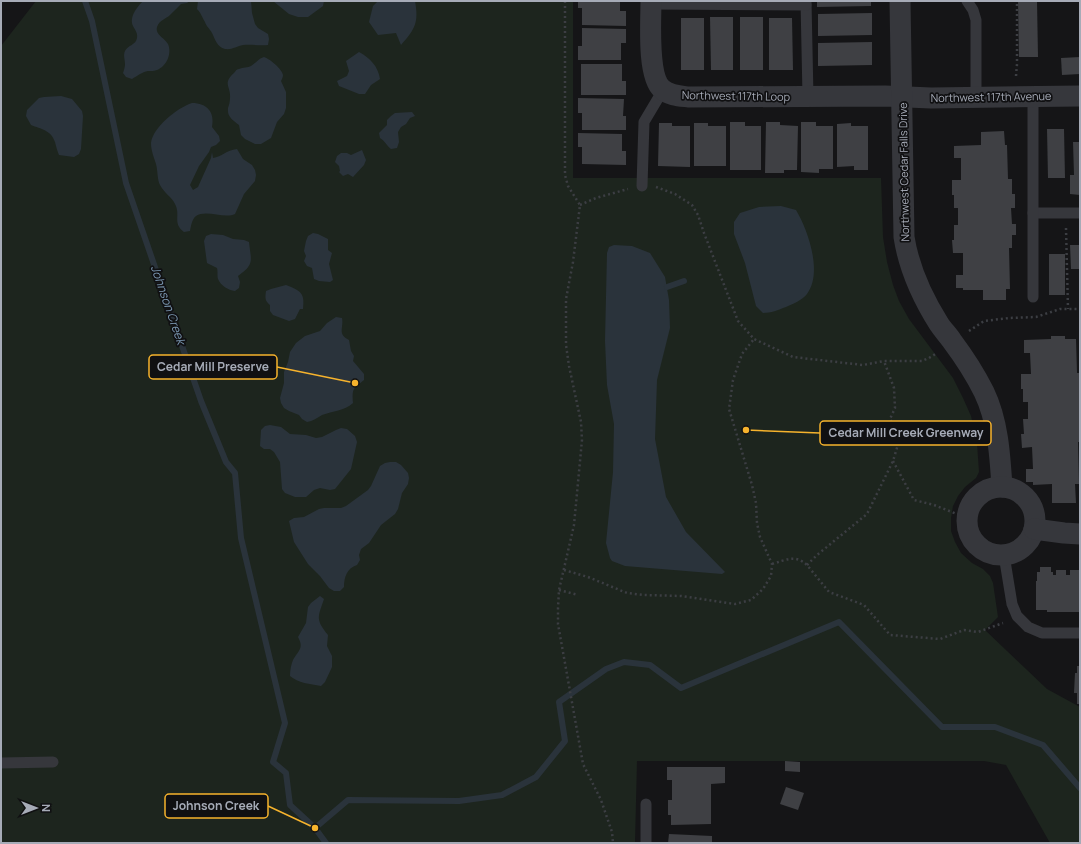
<svg xmlns="http://www.w3.org/2000/svg" width="1081" height="844" viewBox="0 0 1081 844" font-family="Manrope,sans-serif">
  <rect width="100%" height="100%" fill="#151517"/>
  <path fill="#1d251e" d="M36 1H573V178H881L883 237 887 262 893 285 899 301 909 319 953 378 963 398 971 416 977 443 979 472 976 478 965 487 958 496 953 506 951 518V531L955 542 961 553 972 563 983 569 990 576 993 583 998 617 985 630 1047 689 1080 707V843H1050L1006 765 984 761H637L635 843H1V46Z"/>
  <g fill="#2a333b">
    <path d="M143 1H190L187 3 181 4C178 7 174 11 170 15 166 19 159 20 157 27 155 35 165 38 168 44 172 53 167 66 157 70 155 71 151 71 148 71 142 72 137 76 132 79L126 77 123 73C124 70 125 67 125 64 125 60 123 55 125 51 128 45 136 45 137 38 138 33 135 30 133 26 129 17 137 7 143 1Z"/>
    <path d="M198 1H251L252 13 255 24 258 28 268 34 269 39 268 45C259 46 251 44 243 45 237 46 232 50 225 49 217 47 215 39 212 33 210 29 206 26 205 22 202 17 201 13 197 9Z"/>
    <path d="M273 1H324L323 6 308 17H298L289 14Z"/>
    <path d="M378 1H415C419 23 415 29 401 45L396 33 378 35 369 22 373 6Z"/>
    <path d="M359 52C370 58 378 66 380 79L371 85 365 94H359L339 86 337 81 347 76 349 71 346 61Z"/>
    <path d="M264 57C270 59 282 69 283 75 283 77 282 79 281 81L286 92V108L284 114 277 122 271 138 261 144H255L245 139 241 135 239 125C233 120 227 117 228 108 229 105 230 102 230 98 231 86 222 84 234 73 237 70 235 70 239 69 243 67 248 68 251 66 256 63 258 59 264 57Z"/>
    <path d="M61 96 72 99 82 111 83 116 81 149 79 154 74 157 59 155C57 150 56 146 55 142 51 130 41 129 31 125L26 116 27 110 39 98 44 97Z"/>
    <path d="M192 103C207 103 215 112 212 127L219 136 220 141 216 145 211 147 209 152 199 166 190 185 193 190 198 187 211 158 212 152 213 158C222 157 226 150 237 149L243 159 252 165 255 170 256 175 255 181 244 194 235 214C224 219 206 209 196 216 192 219 191 226 190 231L184 232C172 223 181 215 175 204 172 197 164 193 160 185 157 179 158 171 156 164 154 157 151 151 151 143 153 127 177 108 192 103Z"/>
    <path d="M412 112 415 116 410 118 406 124 401 127 398 132 399 142 397 148 391 149C387 146 385 141 380 138L379 133 387 125V120L391 116 395 113Z"/>
    <path d="M362 150 366 160 364 165 353 177 348 174 343 176 339 172 340 171 339 166 335 162 337 156 341 153H347L351 155Z"/>
    <path d="M781 206 796 210C808 230 823 273 807 294 802 300 793 304 786 307 778 310 771 313 763 313L756 306 745 263 734 234V222L740 213 759 207Z"/>
    <path d="M313 233 318 234 328 239V250L332 253 329 264 333 280 330 282 319 281 314 279 312 268 307 266 304 261 306 256 304 251 306 241 308 236Z"/>
    <path d="M211 234 223 235 233 239 244 240 249 242C251 261 255 264 238 276L240 282 239 288 235 291C228 290 221 286 218 279 217 276 218 271 217 268L207 263 204 241 206 236Z"/>
    <path d="M614 245 632 246 650 253 665 277 669 300 670 328 657 380 655 439 666 497 686 532 725 572 722 574 625 566 612 561 610 558 606 543 613 472 614 424 607 385 605 341 607 253 609 247Z"/>
    <path d="M286 285C301 291 305 293 303 309H300L295 319 289 321 273 315 270 311V305C265 301 265 298 266 291L271 289Z"/>
    <path d="M336 317 342 318C344 328 337 334 349 340L351 351 354 356 353 361 364 374V380C353 389 352 388 353 403 344 411 333 411 322 415 317 418 313 421 307 422L302 419 299 415 289 411 284 408 281 403 280 398 284 383V372L288 362 290 352 296 343 305 336 320 331 327 323Z"/>
    <path d="M270 425 281 427 290 434 306 435 316 438 322 437 336 430 341 428 347 429 355 436 357 442 351 469 335 489 330 490 320 488 314 490 306 497H295L285 493 282 489 280 462 274 452 270 449H264L260 446 261 430 265 426Z"/>
    <path d="M390 462H396L401 465 408 473 409 478 408 484 402 493 398 509 395 514 381 525 369 543 361 549 359 555 360 560 357 565C347 568 344 577 344 587L340 591H334L329 588 320 576 308 564 294 542 289 521 294 518 304 517 319 509 324 508H341L346 506 368 490 371 486 380 466 385 463Z"/>
    <path d="M320 596 324 599C318 617 315 619 328 635L327 646 332 656V667L325 682 321 686C310 684 298 683 290 676 290 670 291 665 293 660 299 650 304 648 298 637L306 623 308 607 311 603Z"/>
  </g>
  <g fill="none" stroke-linecap="round" stroke-linejoin="round">
    <g stroke="#2a333b" stroke-width="6">
      <path d="M85 1 92 21 126 183 201 401 226 462 235 473 241 538 285 723 273 762 286 773 290 805 315 828 326 843"/>
      <path d="M667 287 684 281"/>
      <path d="M315 828 348 800 459 801 502 795 536 777 565 741 559 702 606 669 624 662 650 665 681 688 839 622 942 727H995L1043 745 1080 788"/>
    </g>
  </g>
  <g fill="#3f4044">
    <path d="M578 1H620V11H626V26L582 25V8H578Z"/>
    <path d="M817 1H871V6L817 7Z"/>
    <path d="M1018 1H1037L1038 57H1019Z"/>
    <path d="M872 13V35L818 36V14Z"/>
    <path d="M710 17H733V70H711Z"/>
    <rect x="740" y="17" width="23" height="53"/>
    <rect x="681" y="18" width="23" height="52"/>
    <path d="M769 18H792L793 70H769Z"/>
    <path d="M582 28 626 29V43H621V60H578V46H582Z"/>
    <path d="M872 42V65L818 66V43Z"/>
    <path d="M1080 57V74L1062 75 1061 58Z"/>
    <path d="M581 64H622V81H626V95H581Z"/>
    <path d="M578 98 624 99 623 116H626V130H582V113H578Z"/>
    <path d="M730 122H745V126H761V170H730Z"/>
    <path d="M766 122H780V125L798 126 797 170H784V173H765Z"/>
    <path d="M801 122H816V126H833V169H819V173L801 172Z"/>
    <path d="M659 123H672V126H690V167L658 166Z"/>
    <path d="M694 123H708V126H726V166H694Z"/>
    <path d="M851 123V126H868V170H854V166L837 167V124Z"/>
    <path d="M1047 129H1064L1065 178H1048Z"/>
    <path d="M1004 131 1005 145H1007L1008 179H1012V194H1015V208H1011L1012 224H1016V235H1012V248H1009L1010 289H1006V300H983V290H963V288H956V275H963V253H953L952 240H954V225H958V208H954V195H952V180H961V158H954V146L981 145V132Z"/>
    <path d="M578 133 622 134V151H626V165L582 164V147H578Z"/>
    <path d="M1073 142H1080V195L1070 194V175H1074Z"/>
    <path d="M1070 245H1080V269H1071Z"/>
    <rect x="1049" y="254" width="16" height="41"/>
    <path d="M1051 336H1065V339H1076L1077 373H1080V442H1078L1079 484H1075L1076 503H1052V484L1033 485V482H1026V469H1033L1032 447 1022 448 1021 434H1024L1023 419H1028V402H1023V389H1021V374H1031L1030 353H1024V340L1051 339Z"/>
    <path d="M1040 567H1051V572H1053V575H1056V570H1066V575H1070V570H1080V612H1047V610H1036V581H1037V572H1040Z"/>
    <path d="M1077 666H1080V704H1077V693H1074L1075 673H1077Z"/>
    <path d="M785 761 800 762V772L785 771Z"/>
    <path d="M667 767H725V783L711 784V824L671 825V815H668V800H672V780H667Z"/>
    <path d="M786 787 804 793 798 810 780 804Z"/>
    <path d="M669 834 712 836V843H668Z"/>
  </g>
  <g fill="none" stroke-linecap="round" stroke-linejoin="round">
    <g stroke="#3c3e43" stroke-width="2.5" stroke-dasharray="2 3" stroke-linecap="butt">
      <path d="M565 1V175L568 186 580 205 573 262 566 299V345L569 366 581 422 582 440 574 525 559 590 558 608V624L583 764 601 800 612 832 613 843"/>
      <path d="M1016 76 1017 64V1"/>
      <path d="M656 187 675 194 692 205 698 215 704 233 738 321 754 339 793 357 863 365 884 361H922L929 358 937 353"/>
      <path d="M580 205 596 198 628 189"/>
      <path d="M1066 228 1068 309"/>
      <path d="M969 331 984 321 1009 318 1036 317 1060 309H1080"/>
      <path d="M893 461 914 500 934 505 967 518"/>
      <path d="M772 564C786 560 795 554 807 565L829 592 864 605 890 635 940 639 964 630 978 632 1003 623"/>
      <path d="M807 565 817 555 867 514 893 461 900 438 890 419 895 408 894 388 884 361"/>
      <path d="M564 570 588 577 627 593 643 595 681 596 735 604 751 600 763 589 771 576 772 564 760 537 757 523 756 503 752 485 729 409 733 380 742 354 754 339"/>
      <path d="M559 590 578 595"/>
    </g>
    <g stroke="#36373c" stroke-width="11">
      <path d="M806 1 808 97"/>
      <path d="M967 1 973 10 976 20V97"/>
      <path d="M651 4 806 5"/>
      <path d="M642 186 644 122 663 90"/>
      <path d="M1033 213H1080"/>
      <path d="M1033 297V97"/>
      <path d="M1004 555 1012 604 1017 616 1028 627 1042 633H1080"/>
      <path d="M1 763 53 762"/>
      <path d="M646 843V804"/>
    </g>
    <g stroke="#36373c" stroke-width="21">
      <path d="M651 1C651 21 647 76 662 89 670 96 680 96 689 97L885 96 931 98 1080 96"/>
      <path d="M900 1 904 237C909 269 922 297 939 324 943 330 948 335 952 341 964 357 975 374 984 392 998 421 1000 455 1002 487"/>
      <circle cx="1001" cy="521" r="34"/>
      <path d="M1034 529 1064 533 1080 534"/>
    </g>
  </g>
  <g text-anchor="middle" stroke-width="3.5" stroke-linejoin="round" paint-order="stroke">
    <g font-size="11" fill="#a6abb7" stroke="#101012">
      <text transform="translate(736 96) rotate(1)" y="4">Northwest 117th Loop</text>
      <text transform="translate(991 97) rotate(-1)" y="4">Northwest 117th Avenue</text>
      <text transform="translate(904 172) rotate(-91)" y="4">Northwest Cedar Falls Drive</text>
    </g>
    <g font-size="12" font-style="italic" fill="#7c99b3" stroke="#101012">
      <text transform="translate(168 305) rotate(71)" y="4">Johnson Creek</text>
    </g>
  </g>
  <path fill="none" stroke="#f6b32d" stroke-width="1.5" d="M355 383L277 367M746 430L820 433M315 828L268 806"/>
  <g fill="#f6b32d" stroke="#101012" stroke-width="1.5">
    <circle cx="355" cy="383" r="4"/>
    <circle cx="746" cy="430" r="4"/>
    <circle cx="315" cy="828" r="4"/>
  </g>
  <g fill="#101012" stroke="#f6b32d" stroke-width="1.5">
    <rect x="149" y="355" width="128" height="24" rx="4"/>
    <rect x="820" y="421" width="171" height="24" rx="4"/>
    <rect x="165" y="794" width="103" height="24" rx="4"/>
  </g>
  <g font-size="12" text-anchor="middle" font-weight="bold" fill="#a6abb7">
    <text x="213" y="371">Cedar Mill Preserve</text>
    <text x="906" y="437">Cedar Mill Creek Greenway</text>
    <text x="216" y="810">Johnson Creek</text>
  </g>
  <rect width="1081" height="844" fill="none" stroke="#a6abb7" stroke-width="4"/>
  <g transform="translate(36 808) rotate(90)" stroke="#101012" stroke-width="3" paint-order="stroke">
  <path d="M0-3L7 15L0 10L-7 15Z" fill="#a6abb7"/>
  <text y="-6" font-size="11" font-weight="bold" text-anchor="middle" fill="#a6abb7">N</text>
  </g>
</svg>
